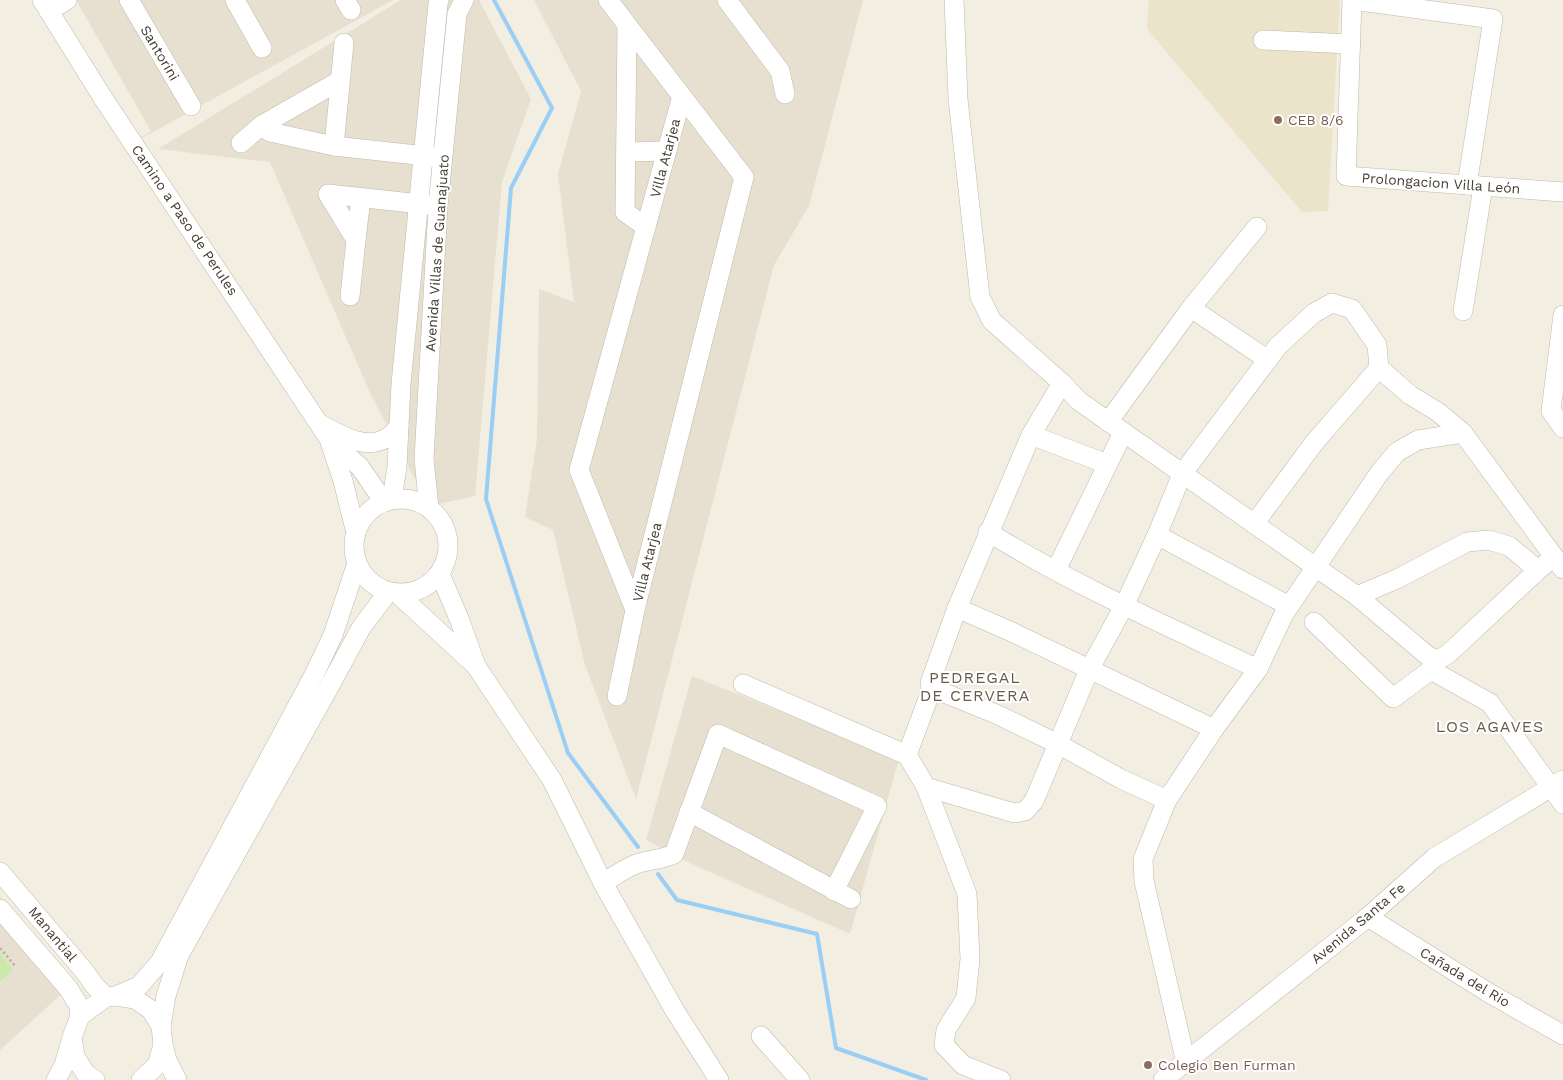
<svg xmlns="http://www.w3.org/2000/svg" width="1563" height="1080" viewBox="0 0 1563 1080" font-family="'Work Sans',sans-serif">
  <rect width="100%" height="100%" fill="#f2eee2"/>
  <g fill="#e7e0d0">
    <path d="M76 0H393L133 143 151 131Z"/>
    <path d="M401 0H480V2L531 99 502 182 475 496 429 506 370 393 270 162 158 149Z"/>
    <path d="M534 0H863L809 206 774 265 636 799 585 665 553 530 525 517 537 439 539 289 574 302 558 174 581 91Z"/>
    <path d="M692 676 842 736 898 762 850 934 692 864 646 840Z"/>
    <path d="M0 896 68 988 0 1050Z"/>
  </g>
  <path fill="#ece3cb" d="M1149 0H1340L1328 211 1302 212 1147 29Z"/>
  <path fill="#cbe9a8" d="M0 953 13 970 0 982Z"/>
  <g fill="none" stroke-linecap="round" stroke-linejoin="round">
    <g stroke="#9acef4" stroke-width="4">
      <path d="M494 0 552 108 511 188 486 499 568 753 638 847"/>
      <path d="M658 874 677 900 817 934 836 1048 926 1080"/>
    </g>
    <defs>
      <g id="minor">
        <path d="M42 0 103 98 329 439 343 481 356 533"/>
        <path d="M129 0 191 106"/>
        <path d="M235 0 262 48"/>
        <path d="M345 0 351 10"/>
        <path d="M608 0 744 177 635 610 579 470 682 96"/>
        <path d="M727 0 780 71 785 94"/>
        <path d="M954 0 958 99 980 297 992 321 1062 383 1079 401 1357 596 1428 656 1438 660 1448 654 1538 570 1554 557"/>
        <path d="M1352 0 1346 176 1563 192"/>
        <path d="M1353 0 1493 19 1467 185"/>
        <path d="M49 11 67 0"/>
        <path d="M627 25 625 212 646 227"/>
        <path d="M1263 40 1351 44"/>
        <path d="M339 81 262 125 270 132 334 146 435 157"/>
        <path d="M241 143 262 125"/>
        <path d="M334 146 344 43"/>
        <path d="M626 152 667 151"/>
        <path d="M356 240 361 198"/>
        <path d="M350 296 356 240 328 194 430 205"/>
        <path d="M1191 308 1257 227"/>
        <path d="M1463 311 1483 187"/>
        <path d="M1563 315 1551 411 1563 428"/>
        <path d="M1108 422 1191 308 1268 360"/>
        <path d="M320 424C339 434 366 452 388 437 392 435 396 430 399 426"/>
        <path d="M1031 435 1107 464"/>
        <path d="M330 440 360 467 384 502"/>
        <circle cx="401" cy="546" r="47"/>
        <path d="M392 499 397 467 401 384 438 4 439 0"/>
        <path d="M429 508 424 459 438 206 457 14 464 0"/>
        <path d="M1254 524 1314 443 1379 368"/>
        <path d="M988 532C1074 585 1167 626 1258 669"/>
        <path d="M1157 535 1289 606"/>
        <path d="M1056 570 1123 433"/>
        <path d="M440 574 460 621 475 663"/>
        <path d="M398 594 476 666 552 780 603 883 675 1011 719 1080"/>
        <path d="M1357 596 1399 578 1467 542 1488 540 1509 546 1538 570"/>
        <path d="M957 608 1012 632 1214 729"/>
        <path d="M1314 622 1393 698 1431 670 1490 703 1563 804"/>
        <path d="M743 684 907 755 926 787 1014 813 1025 811 1034 801 1089 670 1124 606 1157 535 1182 474 1278 346 1314 313 1332 303 1352 309 1377 345 1379 368 1410 395 1438 412 1463 433 1563 569"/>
        <path d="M932 688 996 714 1058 744 1121 779 1167 800"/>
        <path d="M617 696 635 610"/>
        <path d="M907 755 932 688 930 683 957 608 1031 435 1062 383"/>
        <path d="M926 787 967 894 970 959 966 998 946 1030 944 1045 963 1065 1001 1080"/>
        <path d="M689 812 851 899"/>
        <path d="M0 872 85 972 94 985 106 997"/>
        <path d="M603 883C615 876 626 867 639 863 653 859 660 860 674 854L718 734 877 806 834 891"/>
        <path d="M0 909 68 988 79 1006 80 1016"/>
        <path d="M1368 917 1489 993 1563 1035"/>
        <path d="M116 996 139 986 160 962 314 675 333 635 357 563"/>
        <path d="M761 1036 800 1080"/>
        <path d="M163 1045 167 1060 177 1080"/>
        <path d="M1186 1063 1144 881 1143 859 1167 800 1214 729 1258 669 1284 614 1380 472 1397 452 1418 440 1463 433"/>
        <path d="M56 1080 64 1065 71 1041"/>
        <path d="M95 1080 86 1074 75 1057 72 1037 80 1016 106 997 116 996 135 999 151 1010 161 1026"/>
        <path d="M141 1080 157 1065 163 1045 161 1026 166 996 179 955 328 689 361 628 388 592"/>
        <path d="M1163 1080 1368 917 1434 858 1563 780"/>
      </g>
    </defs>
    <use href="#minor" stroke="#c1b8a8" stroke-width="20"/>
    <path stroke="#c1b295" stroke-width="2.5" stroke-dasharray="2.5 2.5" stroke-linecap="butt" d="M0 948 16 967"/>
    <use href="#minor" stroke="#fff" stroke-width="19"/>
  </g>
  <g fill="#8d6e63" stroke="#fff" stroke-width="2">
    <circle cx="1278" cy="120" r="5"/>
    <circle cx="1148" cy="1065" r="5"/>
  </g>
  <g text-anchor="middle" stroke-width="4" stroke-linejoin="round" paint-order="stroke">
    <g font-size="14" fill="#443d33" stroke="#fff">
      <text transform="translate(160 53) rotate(59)" y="5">Santorini</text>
      <text transform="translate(665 158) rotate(-75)" y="5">Villa Atarjea</text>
      <text transform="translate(1441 183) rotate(4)" y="5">Prolongacion Villa León</text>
      <text transform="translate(185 220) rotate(56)" y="5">Camino a Paso de Perules</text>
      <text transform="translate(437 253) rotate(-86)" y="5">Avenida Villas de Guanajuato</text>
      <text transform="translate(647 562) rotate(-76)" y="5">Villa Atarjea</text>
      <text transform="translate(1358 923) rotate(-40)" y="5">Avenida Santa Fe</text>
      <text transform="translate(53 934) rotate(50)" y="5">Manantial</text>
      <text transform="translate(1465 977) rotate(31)" y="5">Cañada del Rio</text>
    </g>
    <g font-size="14" fill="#785e54" stroke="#fff" text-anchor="start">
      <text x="1288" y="125">CEB 8/6</text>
      <text x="1158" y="1070">Colegio Ben Furman</text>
    </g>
    <g font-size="16" letter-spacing="1" fill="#675c49" stroke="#fff">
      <text x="975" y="683">PEDREGAL<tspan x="975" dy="18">DE CERVERA</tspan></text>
      <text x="1490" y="732">LOS AGAVES</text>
    </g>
  </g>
</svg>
